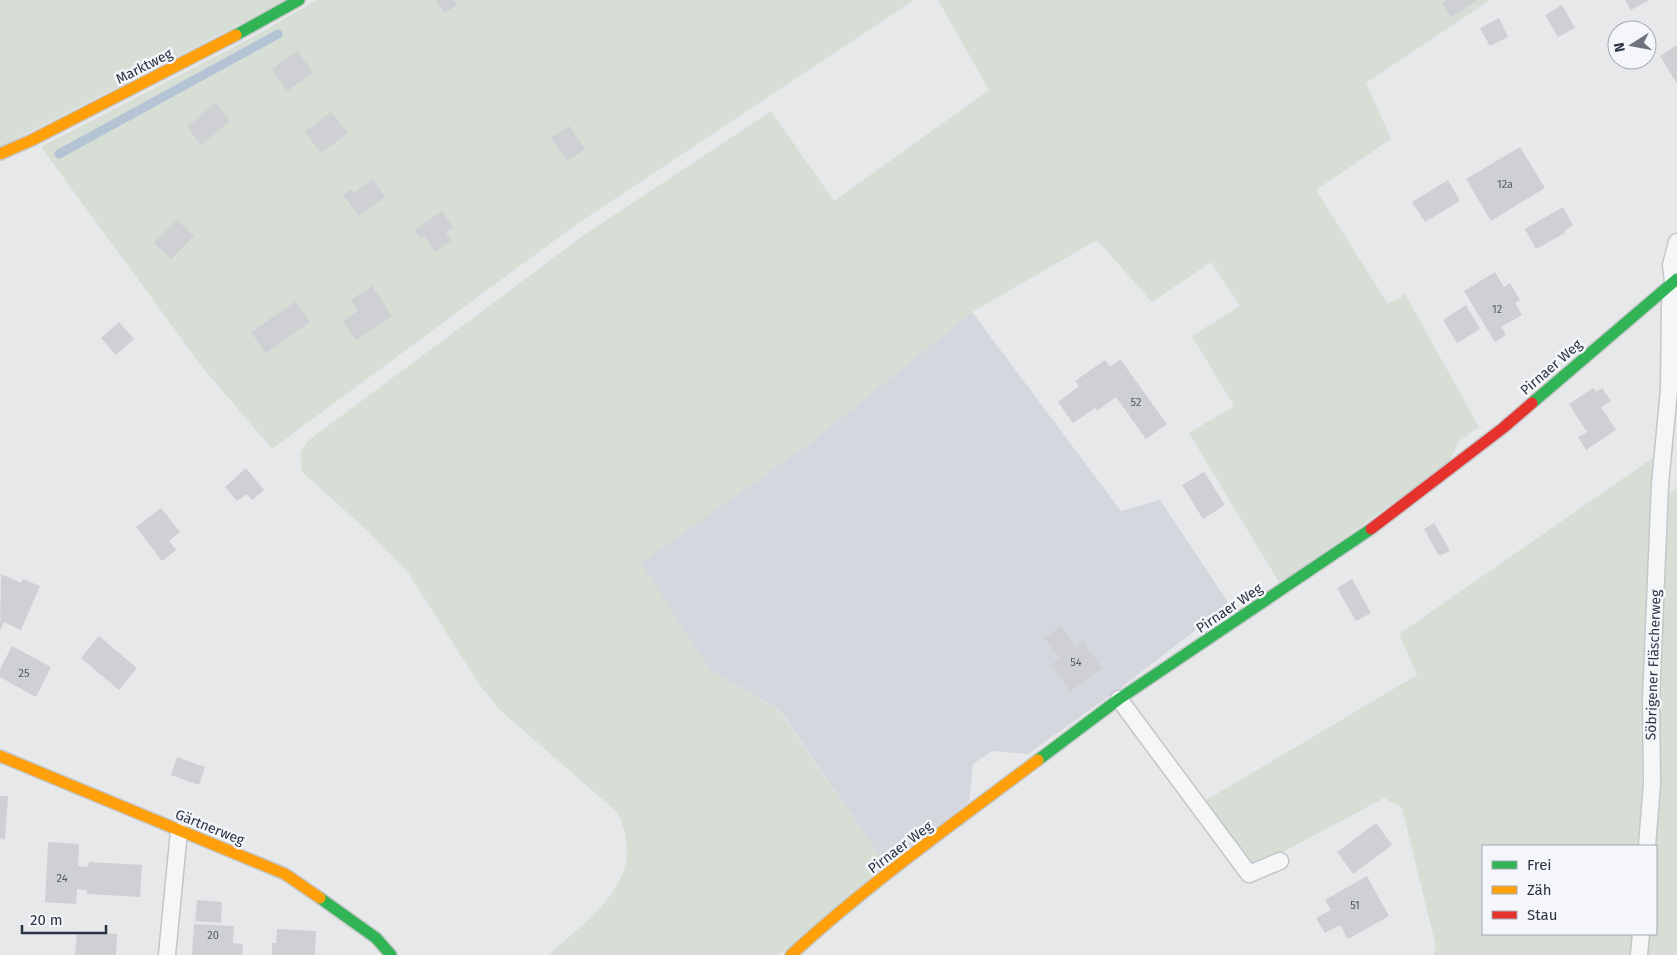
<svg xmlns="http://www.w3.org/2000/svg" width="1677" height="955" viewBox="0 0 1677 955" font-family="'Fira Sans',sans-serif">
  <rect width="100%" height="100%" fill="#e6e8ea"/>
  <path fill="#d4d7dd" d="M972 312 1121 511 1160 500 1229 604 1122 687 1028 754 992 751 973 764 969 802 886 865 779 709 711 671 640 563 810 443Z"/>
  <g fill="#d6ded6">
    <path d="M0 0H288L0 147Z"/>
    <path d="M317 0H914L574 226 272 449 203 368 41 147 251 38Z"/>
    <path d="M938 0H1490L1366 83 1391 139 1316 190 1388 304 1405 294 1479 427 1458 442 1449 463 1280 584 1189 433 1234 406 1192 336 1240 306 1211 262 1152 302 1097 240 972 312 810 443 641 563 711 671 778 709 886 865 779 955H549C592 915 651 878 617 812L500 710 479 684 407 571 368 531 302 472 300 452 309 440 584 235 771 111 834 201 989 90Z"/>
    <path d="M1657 455 1644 698 1642 791 1639 846H1483V934H1634L1633 955H1433L1436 947 1402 808 1384 798 1285 851 1250 866 1203 802 1417 675 1399 634Z"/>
    <path d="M1677 487V955H1646L1647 934H1656V846H1654L1658 702 1666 497Z"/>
  </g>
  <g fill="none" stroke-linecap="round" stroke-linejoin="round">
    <path stroke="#b4c4d5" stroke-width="9" d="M59 154 278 34"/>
  </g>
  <g fill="#ced0d3">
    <path d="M436 0H454L457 5 444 13Z"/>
    <path d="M1447 0H1478L1451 17 1442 3Z"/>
    <path d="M1625 0H1649L1631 10Z"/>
    <path d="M1562 5 1575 28 1558 37 1545 15Z"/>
    <path d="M1499 18 1508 37 1490 46 1480 28Z"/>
    <path d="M1677 45V84L1660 56Z"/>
    <path d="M297 51 313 73 287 91 272 69Z"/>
    <path d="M215 103 230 121 201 145 187 127Z"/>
    <path d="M331 112 348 133 321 153 305 132Z"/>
    <path d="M569 126 585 149 567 161 551 138Z"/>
    <path d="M1520 147 1545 188 1491 221 1466 179Z"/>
    <path d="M373 179 385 197 359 216 343 195 351 189 354 193Z"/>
    <path d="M1448 180 1460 201 1425 222 1412 202Z"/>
    <path d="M1563 207 1573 225 1564 231 1565 233 1536 249 1525 229Z"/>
    <path d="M442 211 453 228 446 233 451 241 435 252 424 236 420 238 415 230Z"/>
    <path d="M177 220 194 236 171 259 154 243Z"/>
    <path d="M1495 272 1504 287 1510 283 1520 300 1515 303 1522 315 1501 327 1506 335 1495 342 1464 291Z"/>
    <path d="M372 286 392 316 356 340 343 321 358 311 351 300Z"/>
    <path d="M295 302 310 322 266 353 251 332Z"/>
    <path d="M1466 305 1480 329 1457 343 1443 320Z"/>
    <path d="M119 322 134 339 116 355 101 338Z"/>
    <path d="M1120 359 1167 424 1146 439 1116 397 1097 411 1095 408 1073 423 1058 402 1079 386 1075 381 1105 360 1110 367Z"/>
    <path d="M1593 388 1596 392 1602 388 1611 401 1601 407 1616 430 1586 450 1578 437 1587 432 1569 404Z"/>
    <path d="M246 468 264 490 252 500 247 494 237 501 225 487Z"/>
    <path d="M1204 472 1225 505 1203 519 1182 485Z"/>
    <path d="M161 508 180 532 169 541 176 550 162 561 136 527Z"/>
    <path d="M1434 523 1450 551 1439 556 1424 529Z"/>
    <path d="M1 574 21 583 23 579 40 586 21 630 4 622 0 630Z"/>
    <path d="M1352 579 1371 613 1356 621 1337 588Z"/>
    <path d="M1060 626 1076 647 1083 642 1102 668 1070 691 1051 665 1060 658 1045 638Z"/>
    <path d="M99 636 137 668 119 690 81 658Z"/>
    <path d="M12 646 51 667 36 697 0 677V669Z"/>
    <path d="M177 757 205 767 199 785 171 775Z"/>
    <path d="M0 796H8L5 839 0 838Z"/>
    <path d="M1376 823 1392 845 1353 874 1337 852Z"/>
    <path d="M48 842 79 844 78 866 88 867 89 862 142 865 140 897 87 894V890L77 889 76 904 45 902Z"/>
    <path d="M1367 876 1389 916 1348 939 1340 925 1325 933 1316 918 1331 910 1325 900Z"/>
    <path d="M197 900 222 902 221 923 195 921Z"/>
    <path d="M194 924 234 926 233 943 243 944 242 955H192Z"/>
    <path d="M277 929 316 931 315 955H272V943H276Z"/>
    <path d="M77 932 117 934 116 955H75Z"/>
  </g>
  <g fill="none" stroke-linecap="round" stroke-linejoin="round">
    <defs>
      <g id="lane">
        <path d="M1119 699 1249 874 1280 861"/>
        <path d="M1647 846 1652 783 1651 700 1660 484 1669 390 1670 304 1673 282 1671 265 1677 242"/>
        <path d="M167 955 179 831"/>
        <path d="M1639 955 1641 934"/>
      </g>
      <g id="fast">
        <path d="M236 35 299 0"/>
        <path d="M1532 403 1677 279"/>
        <path d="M1038 760 1119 699 1371 529"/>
        <path d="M320 898 376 938 391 955"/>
      </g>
      <g id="slow">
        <path d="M0 154 32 140 236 35"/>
        <path d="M0 756 285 874 320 898"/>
        <path d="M791 955C868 884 954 823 1038 760"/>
      </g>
      <path id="jam" d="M1371 529 1503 428 1532 403"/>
    </defs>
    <use href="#lane" stroke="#c4c6c8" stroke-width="19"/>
    <use href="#fast" stroke="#c4c6c8" stroke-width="14"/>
    <use href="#slow" stroke="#c4c6c8" stroke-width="14"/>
    <use href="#jam" stroke="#c4c6c8" stroke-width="14"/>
    <use href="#lane" stroke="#f5f6f7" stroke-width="16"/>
    <use href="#fast" stroke="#30b455" stroke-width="11"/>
    <use href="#slow" stroke="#ff9f0a" stroke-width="11"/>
    <use href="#jam" stroke="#e5322d" stroke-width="11"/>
  </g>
  <g text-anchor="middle" stroke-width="5" stroke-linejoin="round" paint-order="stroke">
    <g font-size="11" fill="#545c69">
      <text x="1505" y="188">12a</text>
      <text x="1497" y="313">12</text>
      <text x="1136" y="406">52</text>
      <text x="1076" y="666">54</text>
      <text x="24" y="677">25</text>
      <text x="62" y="882">24</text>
      <text x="1355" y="909">51</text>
      <text x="213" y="939">20</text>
    </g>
    <g font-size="14" fill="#2b3445" stroke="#f4f6f9">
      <text transform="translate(144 66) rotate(-27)" y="5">Marktweg</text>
      <text transform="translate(1551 367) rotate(-41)" y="5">Pirnaer Weg</text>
      <text transform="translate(1229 608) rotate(-34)" y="5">Pirnaer Weg</text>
      <text transform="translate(1653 665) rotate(-88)" y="5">Söbrigener Fläscherweg</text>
      <text transform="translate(210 827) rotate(22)" y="5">Gärtnerweg</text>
      <text transform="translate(900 847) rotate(-37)" y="5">Pirnaer Weg</text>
    </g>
  </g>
  <rect x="1482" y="845" width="175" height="90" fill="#f4f6f9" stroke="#a4a8b1"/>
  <rect x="1492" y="861" width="25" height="8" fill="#30b455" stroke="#a4a8b1"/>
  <text x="1527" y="870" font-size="15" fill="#2b3445">Frei</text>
  <rect x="1492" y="886" width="25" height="8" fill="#ff9f0a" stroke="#a4a8b1"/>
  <text x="1527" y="895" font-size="15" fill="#2b3445">Zäh</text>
  <rect x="1492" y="911" width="25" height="8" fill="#e5322d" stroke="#a4a8b1"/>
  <text x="1527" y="920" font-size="15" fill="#2b3445">Stau</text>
  <g transform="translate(1632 45) rotate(259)"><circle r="24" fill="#f4f6f9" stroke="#a4a8b1"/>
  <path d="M0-4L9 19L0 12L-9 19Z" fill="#6c737f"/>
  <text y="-8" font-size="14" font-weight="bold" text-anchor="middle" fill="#2b3445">N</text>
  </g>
  <path d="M22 925v8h84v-8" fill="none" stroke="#2b3445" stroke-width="2.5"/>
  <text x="30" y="925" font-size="15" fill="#2b3445" stroke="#f4f6f9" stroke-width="4" paint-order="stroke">20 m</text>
</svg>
